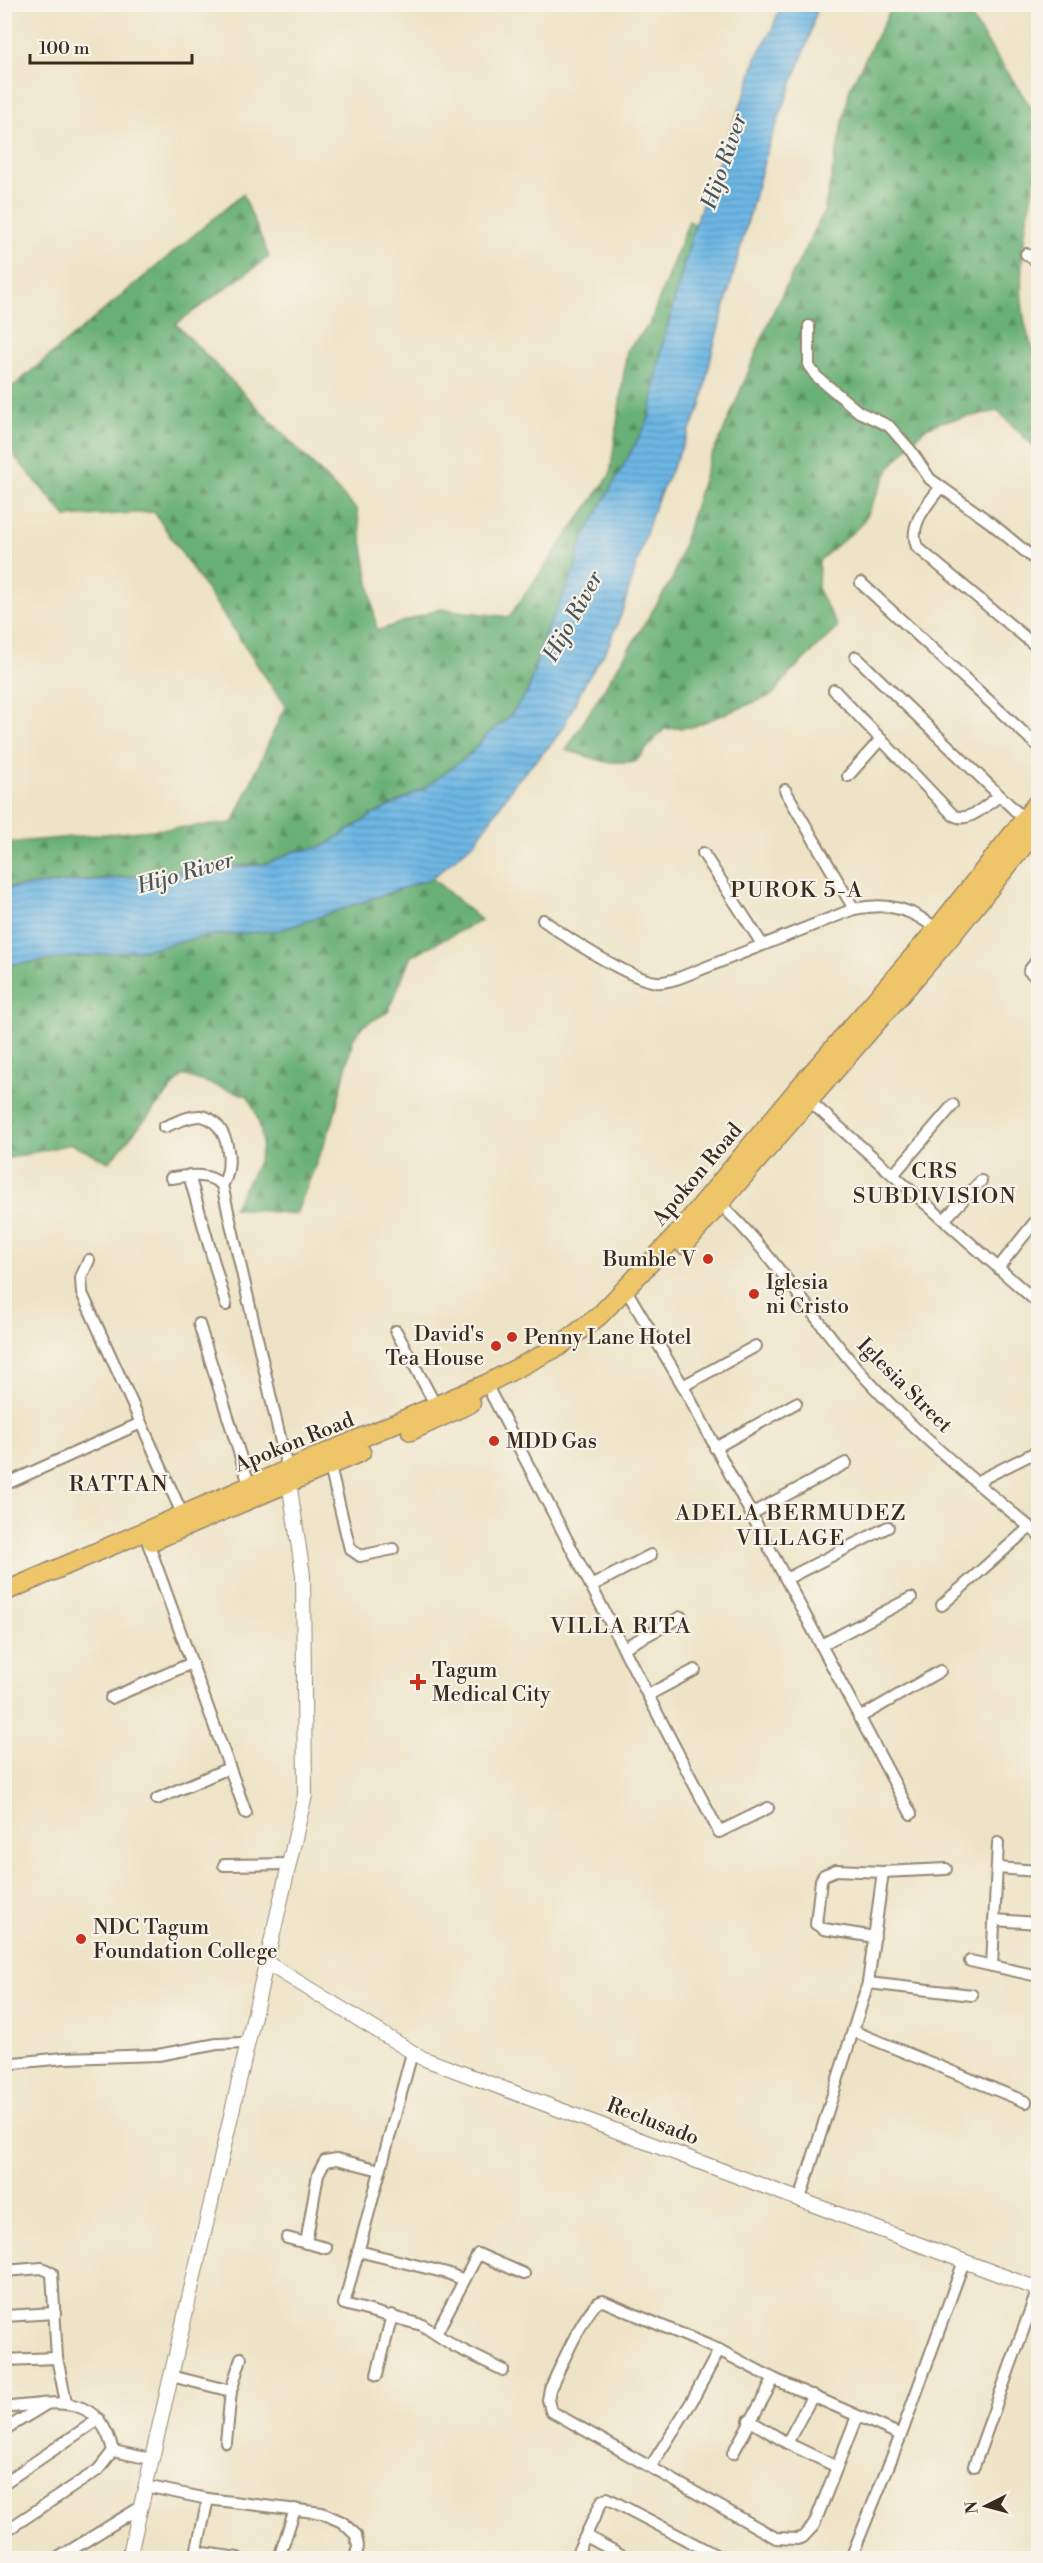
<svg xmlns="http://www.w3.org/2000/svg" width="1043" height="2563" viewBox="0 0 1043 2563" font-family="'Libre Bodoni',serif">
  <defs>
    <pattern id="forest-firs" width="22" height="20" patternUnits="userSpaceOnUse" patternTransform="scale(1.5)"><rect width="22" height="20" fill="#69b076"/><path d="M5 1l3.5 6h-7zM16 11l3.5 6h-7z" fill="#588f60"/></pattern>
    <pattern id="water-rules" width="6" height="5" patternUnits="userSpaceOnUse" patternTransform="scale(1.5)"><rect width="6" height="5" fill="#6db7e5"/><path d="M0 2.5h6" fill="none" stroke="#5b95b9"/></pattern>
  </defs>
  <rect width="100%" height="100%" fill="#f7f3e8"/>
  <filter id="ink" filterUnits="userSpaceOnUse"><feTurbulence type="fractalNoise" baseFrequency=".0167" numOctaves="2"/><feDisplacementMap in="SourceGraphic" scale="12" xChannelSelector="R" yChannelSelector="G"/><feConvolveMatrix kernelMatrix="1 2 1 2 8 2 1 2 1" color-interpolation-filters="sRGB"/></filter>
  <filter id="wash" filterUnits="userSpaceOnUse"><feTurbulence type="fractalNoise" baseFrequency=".008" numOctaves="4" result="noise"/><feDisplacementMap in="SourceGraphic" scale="24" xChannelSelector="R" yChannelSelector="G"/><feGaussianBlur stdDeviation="1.35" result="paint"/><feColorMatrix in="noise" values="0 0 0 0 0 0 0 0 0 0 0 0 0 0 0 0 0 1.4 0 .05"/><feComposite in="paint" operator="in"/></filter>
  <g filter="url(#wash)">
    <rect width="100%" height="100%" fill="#eee3c6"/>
    <g fill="url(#forest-firs)" stroke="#526d4a" stroke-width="1.5">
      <path d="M893 5H966C980 36 1003 64 1022 94 1027 102 1036 112 1038 121 1043 145 1035 175 1031 198 1021 245 1013 316 1038 359V451L998 411 940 422 924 429 890 467 862 524 819 561 818 590 838 627 791 672 772 695 692 727 664 729 635 762H606L566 750 673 578 709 460 722 435 773 312 824 212 850 88Z"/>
      <path d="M243 194 269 257 176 324 357 510 377 631 440 609 509 617 610 475 627 350 649 325 689 221 695 225 662 345 649 419 581 542 575 570 544 636 528 691 510 716 488 734 469 755 423 789 371 816 323 847 295 851 269 863 5 888V843L233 823 285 706 154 512 66 517 5 445V393Z"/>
      <path d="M432 878 481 920 411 956 388 1012 362 1026 353 1039 333 1121 296 1214 233 1208C259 1160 275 1150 248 1096L183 1075 109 1162 71 1144 5 1159V965L148 949 205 936 281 930Z"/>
    </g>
    <path fill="url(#water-rules)" stroke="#547082" stroke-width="1.5" d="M781 5H818L808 41 768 147 711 356 701 406 655 505 621 615 607 649 586 681 563 727 553 742 515 783 476 841 432 878 281 930 205 936 148 949 5 965V888L240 867 269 863 295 851 323 847 371 816 423 789 469 755 488 734 510 716 528 691 544 636 575 570 581 542 649 419 662 346 696 221 749 83 757 55 772 30Z"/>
  </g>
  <g filter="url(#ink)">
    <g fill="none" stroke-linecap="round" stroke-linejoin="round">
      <defs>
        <g id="minor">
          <path d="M1026 254 1038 262"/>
          <path d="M809 326V366L816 376 859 412 889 426 911 451 930 479 991 523 1038 562"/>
          <path d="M940 488C927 505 908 525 917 547L1038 648"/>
          <path d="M861 583 1038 746"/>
          <path d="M856 657 1026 821"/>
          <path d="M834 690 953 815C968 824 986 805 998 797"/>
          <path d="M848 776 881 739"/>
          <path d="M785 790 854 909"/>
          <path d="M703 853 762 944"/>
          <path d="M543 920C567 938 628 978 656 982 664 983 672 980 679 978L854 909C889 902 912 908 940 932"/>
          <path d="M1038 959 1029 971 1038 979"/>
          <path d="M805 1097 1038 1303"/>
          <path d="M164 1127C175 1123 190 1115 201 1116 228 1120 236 1166 222 1185"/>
          <path d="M189 1175 226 1305"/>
          <path d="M893 1175 953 1105"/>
          <path d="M171 1178C189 1176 208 1172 222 1185L287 1468"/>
          <path d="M717 1201C769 1249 808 1311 854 1365 908 1427 975 1482 1038 1534"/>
          <path d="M944 1220 981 1181"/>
          <path d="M89 1260 81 1277 82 1293 185 1520"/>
          <path d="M998 1268 1038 1218"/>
          <path d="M625 1288 683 1386 911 1814"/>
          <path d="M199 1324 249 1484"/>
          <path d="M396 1331 436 1406"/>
          <path d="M486 1384 719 1832 768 1808"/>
          <path d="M683 1386 756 1346"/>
          <path d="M715 1448 796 1403"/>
          <path d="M329 1463 350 1549 360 1556 393 1549"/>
          <path d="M978 1481 1038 1451"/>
          <path d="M4 1485 141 1423"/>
          <path d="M751 1514 846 1463"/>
          <path d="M146 1537 246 1813"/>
          <path d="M786 1579 888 1527"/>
          <path d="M591 1586 651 1555"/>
          <path d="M942 1605 1030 1527"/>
          <path d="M821 1645 911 1598"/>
          <path d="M623 1648 681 1617"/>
          <path d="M648 1695 695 1670"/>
          <path d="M111 1698 192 1663"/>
          <path d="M859 1718 940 1671"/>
          <path d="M157 1799 229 1768"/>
          <path d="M224 1865 290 1864"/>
          <path d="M997 1868 1038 1871"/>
          <path d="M994 1920 1038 1923"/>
          <path d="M875 1937 824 1929 816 1924 821 1880 824 1875 836 1870 883 1872 946 1869"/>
          <path d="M970 1961 1038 1976"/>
          <path d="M992 1966 998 1843"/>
          <path d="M868 1983 972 1995"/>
          <path d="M853 2031 1026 2102"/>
          <path d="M412 2053 344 2304 422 2325 454 2346 503 2370"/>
          <path d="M4 2064 64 2058 158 2055 217 2044 246 2043"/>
          <path d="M800 2199 868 1983 883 1872"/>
          <path d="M287 2238 326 2248"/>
          <path d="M306 2243 318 2174 325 2161 337 2159 380 2170"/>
          <path d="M358 2251 447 2273 464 2280"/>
          <path d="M4 2271 42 2268 52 2273 57 2358 66 2402"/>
          <path d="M4 2316 55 2313"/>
          <path d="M436 2334 478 2254 524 2274"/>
          <path d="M4 2360 57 2358"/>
          <path d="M377 2375 392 2315"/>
          <path d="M171 2376 231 2391"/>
          <path d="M4 2408C51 2403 99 2390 113 2451L98 2470 4 2532"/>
          <path d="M857 2416 814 2525 803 2537 797 2539 776 2538 551 2411 548 2400 550 2389C558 2373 588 2301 603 2301L719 2350 774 2379 901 2435"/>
          <path d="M749 2420 787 2443 835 2466"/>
          <path d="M4 2430 45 2405"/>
          <path d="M226 2442 231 2391 241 2358"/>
          <path d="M787 2443 813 2395"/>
          <path d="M113 2451 151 2459"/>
          <path d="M733 2453 774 2379"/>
          <path d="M651 2466 692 2401 719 2350"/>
          <path d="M974 2466 1038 2289"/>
          <path d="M4 2483 99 2419"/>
          <path d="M145 2486 208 2499 322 2513 342 2522 356 2535 358 2547 355 2558"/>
          <path d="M586 2536 627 2558"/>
          <path d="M196 2552 238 2558"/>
          <path d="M58 2558 139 2508"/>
          <path d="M195 2558 208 2499"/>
          <path d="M279 2558 295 2509"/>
          <path d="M575 2558 602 2501 607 2498 721 2558"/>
          <path d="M851 2558 901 2435 964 2261"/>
        </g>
        <g id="tertiary">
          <path d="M267 1963 422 2058 1038 2289"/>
          <path d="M129 2558 305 1795 303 1575 288 1475"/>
        </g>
        <g id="trunk">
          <path d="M684 1245 948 940 1038 828"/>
          <path d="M411 1431 471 1403"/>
          <path d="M152 1541 361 1452"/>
          <path d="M4 1592 486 1384 558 1347 599 1316 675 1237 797 1090 937 929 1038 802"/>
        </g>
      </defs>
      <use href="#minor" stroke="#948672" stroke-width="14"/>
      <use href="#tertiary" stroke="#948672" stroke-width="16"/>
      <use href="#trunk" stroke="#948672" stroke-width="21"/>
      <use href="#minor" stroke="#fff" stroke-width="10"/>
      <use href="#tertiary" stroke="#fff" stroke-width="14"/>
      <use href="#trunk" stroke="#eec569" stroke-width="18"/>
    </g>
  </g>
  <g fill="#c8321e" stroke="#f7f3e8" stroke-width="2">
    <circle cx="708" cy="1259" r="6"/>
    <circle cx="754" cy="1294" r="6"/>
    <circle cx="512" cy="1337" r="6"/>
    <circle cx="496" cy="1346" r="6"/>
    <circle cx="494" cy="1441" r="6"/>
    <path d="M415 1673h6v6h6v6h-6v6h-6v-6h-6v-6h6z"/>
    <circle cx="81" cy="1939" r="6"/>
  </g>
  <g text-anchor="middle" stroke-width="4.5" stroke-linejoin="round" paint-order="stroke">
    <g font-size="21" fill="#3b2a1e" stroke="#f7f3e8">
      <text transform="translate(697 1174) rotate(-50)" y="7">Apokon Road</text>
      <text transform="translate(905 1385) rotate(45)" y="7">Iglesia Street</text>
      <text transform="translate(294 1442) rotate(-22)" y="7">Apokon Road</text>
      <text transform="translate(653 2121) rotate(21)" y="7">Reclusado</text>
    </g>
    <g font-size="21" fill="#3b2a1e" stroke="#f7f3e8" text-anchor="start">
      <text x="696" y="1266" text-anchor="end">Bumble V</text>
      <text x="766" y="1289">Iglesia<tspan x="766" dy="24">ni Cristo</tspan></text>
      <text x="484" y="1341" text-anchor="end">David's<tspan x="484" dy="24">Tea House</tspan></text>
      <text x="524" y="1344">Penny Lane Hotel</text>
      <text x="506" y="1448">MDD Gas</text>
      <text x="432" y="1677">Tagum<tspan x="432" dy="24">Medical City</tspan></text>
      <text x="93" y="1934">NDC Tagum<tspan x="93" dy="24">Foundation College</tspan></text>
    </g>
    <g font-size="22" font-style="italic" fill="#4a545a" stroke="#f7f3e8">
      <text transform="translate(723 161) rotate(-71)" y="8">Hijo River</text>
      <text transform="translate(572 616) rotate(-61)" y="8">Hijo River</text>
      <text transform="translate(185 872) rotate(-16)" y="8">Hijo River</text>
    </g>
    <g font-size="22" letter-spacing="1.5" fill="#3b2a1e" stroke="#f7f3e8">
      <text x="797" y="897">PUROK 5-A</text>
      <text x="935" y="1178">CRS<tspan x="935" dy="25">SUBDIVISION</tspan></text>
      <text x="119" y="1491">RATTAN</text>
      <text x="791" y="1520">ADELA BERMUDEZ<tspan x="791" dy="25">VILLAGE</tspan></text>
      <text x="621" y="1633">VILLA RITA</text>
    </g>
  </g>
  <rect width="1043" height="2563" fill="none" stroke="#f7f3e8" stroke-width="24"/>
  <g transform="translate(986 2506) rotate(264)" stroke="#f7f3e8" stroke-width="4.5" paint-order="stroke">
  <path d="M0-4.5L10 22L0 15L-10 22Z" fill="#3b2a1e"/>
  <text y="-9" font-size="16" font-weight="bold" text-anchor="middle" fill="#3b2a1e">N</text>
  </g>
  <path d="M30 54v9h162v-9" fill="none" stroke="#3b2a1e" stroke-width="3"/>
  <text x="39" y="54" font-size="18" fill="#3b2a1e" stroke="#f7f3e8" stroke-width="4.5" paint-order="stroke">100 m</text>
</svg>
